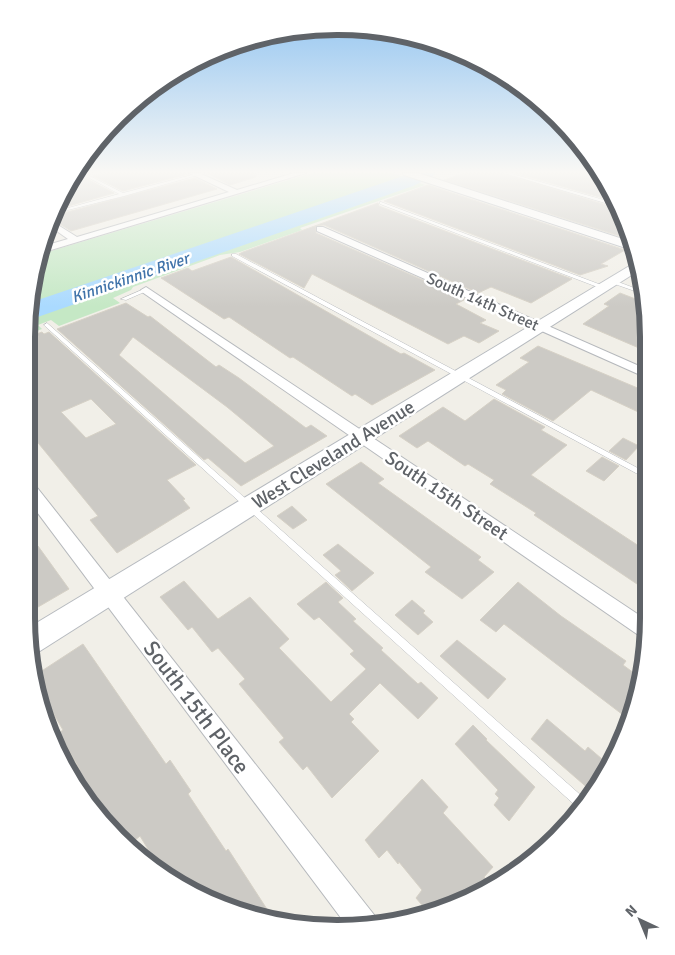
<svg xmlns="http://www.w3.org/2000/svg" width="675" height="955" viewBox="0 0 675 955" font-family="Signika,sans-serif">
  <rect width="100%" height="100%" fill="#f1efe8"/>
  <path fill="#c5e8c5" d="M312 173H393L425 185 300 228 302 230 240 252 220 255 133 287 131 290 113 298 120 303 59 326 51 320 38 325 42 329 31 333 32 276 41 254Z"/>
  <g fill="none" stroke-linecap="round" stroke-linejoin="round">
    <path fill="#aadaff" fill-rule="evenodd" d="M294 213 312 214 314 215 312 216 295 215H294Z"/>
    <path fill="#aadaff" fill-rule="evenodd" d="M412 173H435L432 177 413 186 32 319V302Z"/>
  </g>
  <g fill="#cccac5" stroke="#d6d1c6" fill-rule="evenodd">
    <path d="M105 173H187L188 174 123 191 93 176Z"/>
    <path d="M207 173H256V177L230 185Z"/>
    <path d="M464 173H502L619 209 623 220 619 222 624 224 629 239 444 180Z"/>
    <path d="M515 173H599L601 177 595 180 605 182 617 202Z"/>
    <path d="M85 178 114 193 58 209 64 193 80 189 68 182Z"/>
    <path d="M195 178 217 189 71 231 53 220 56 215Z"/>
    <path d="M428 185 625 250 601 264 608 266 580 275 384 201Z"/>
    <path d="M378 203 379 206 572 279 531 303 491 287 478 293 324 225 316 226V233L466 299 456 304 486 320 480 323 499 331 479 343 464 336 448 344 312 274 304 288 239 254 243 252Z"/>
    <path d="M231 257 401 354 404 353 435 370 372 405 355 394 352 396 293 357 290 358 229 317 224 319 161 278 188 268 192 271Z"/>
    <path d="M620 293 646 303V351L583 324 609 306 604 304Z"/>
    <path d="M126 303 148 317 150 316 216 367 219 365 239 378 306 428 311 425 327 436 241 486 208 458 204 460 57 329ZM133 337 227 407 274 446 245 463 119 355Z"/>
    <path d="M42 332 44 334 49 332 196 465 167 480 185 499 183 500 190 508 117 553 90 520 98 516 30 433 31 336ZM91 399 116 424 86 438 61 412Z"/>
    <path d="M538 346 647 392V416L591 390 553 421 502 394 506 390 496 385 529 362 520 358Z"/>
    <path d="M494 399 545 427 541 430 567 445 531 475 648 552V573L637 584 534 515 536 513 490 484 494 480 468 464 465 466 428 441 417 448 399 436 443 407 465 421Z"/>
    <path d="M623 438 639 446 626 460 609 451Z"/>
    <path d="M602 457 619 466 604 481 586 471Z"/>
    <path d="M361 462 384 479 378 483 481 557 478 560 494 572 462 599 425 572 431 567 326 484Z"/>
    <path d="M292 506 307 520 293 529 277 516Z"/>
    <path d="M338 544 374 573 352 591 335 575 341 571 323 555Z"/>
    <path d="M38 546 69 589 26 614 27 552Z"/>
    <path d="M184 581 218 619 250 597 289 639 279 648 331 702 366 669 350 654 354 651 319 617 314 620 297 604 326 582 343 598 338 602 356 619 353 621 383 648 381 650 418 684 421 682 438 698 418 719 380 683 349 714 354 719 351 722 379 751 332 798 307 766 303 770 279 742 284 738 239 684 245 679 218 648 212 652 192 627 188 630 160 597Z"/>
    <path d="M518 582 561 616 626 661 623 665 638 676 627 718 504 624 496 632 480 620Z"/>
    <path d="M412 600 425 611 423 613 433 622 418 635 395 615Z"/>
    <path d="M457 640 506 679 488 699 440 656Z"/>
    <path d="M83 644 166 764 170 760 191 791 188 794 226 851 228 849 274 920 218 905 160 869 140 836 128 846 104 819 95 802 91 804 87 800 73 776 80 770 59 733 63 730 35 682 34 676Z"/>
    <path d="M547 719 585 751 588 747 609 765 590 790 531 739Z"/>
    <path d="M473 725 487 739 486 740 535 787 509 821 494 805 499 798 495 794 498 790 455 744Z"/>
    <path d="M422 779 448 807 443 813 493 867 484 877 492 885 475 897 427 911 416 898 422 890 399 862 398 864 387 850 379 858 365 840Z"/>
  </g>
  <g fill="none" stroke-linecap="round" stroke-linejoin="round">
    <defs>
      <g id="lane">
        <path d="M80 173H84L123 193 199 173H205L124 196 56 213 57 211 119 194Z"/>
        <path d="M504 173H509L618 204 619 207Z"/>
        <path d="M381 202 604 286 605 287 600 288 380 204V202Z"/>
        <path d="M232 254H236L647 473V479L232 256Z"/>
        <path d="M609 280H613L645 292 646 295 609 282Z"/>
        <path d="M144 289 149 290 126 300 121 299Z"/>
        <path d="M47 323 584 798 577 807 45 326 44 325Z"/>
      </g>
      <g id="street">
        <path d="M189 173H199L237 190 294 173H306L41 253 44 246 68 239 51 227 53 222 77 237 229 192Z"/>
        <path d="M317 227H323L646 369 647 378 317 231Z"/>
        <path d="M146 287 648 621 647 641 142 292 141 290Z"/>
        <path d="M29 483 35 485 375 916 379 926H347L28 500Z"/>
      </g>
      <g id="secondary">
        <path d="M403 173H418L629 241 632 250 404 175Z"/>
        <path d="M636 262 638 271 40 651 31 655 28 628Z"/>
      </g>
    </defs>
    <use href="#lane" stroke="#b5b8bc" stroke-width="1"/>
    <use href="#street" stroke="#b5b8bc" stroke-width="2"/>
    <use href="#secondary" stroke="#b6babf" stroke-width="2"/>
    <use href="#lane" fill="#fff" fill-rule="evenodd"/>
    <use href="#street" fill="#fff" fill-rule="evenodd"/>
    <use href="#secondary" fill="#fff" fill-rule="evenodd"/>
  </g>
  <linearGradient id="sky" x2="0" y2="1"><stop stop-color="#8fc3f1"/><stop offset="0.56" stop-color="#f9f8f5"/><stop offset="1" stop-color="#f9f8f5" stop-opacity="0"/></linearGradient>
  <rect width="675" height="307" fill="url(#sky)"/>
  <g text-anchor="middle" stroke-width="5" stroke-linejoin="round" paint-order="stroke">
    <g font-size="16" font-style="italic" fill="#4174aa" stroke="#fff">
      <text transform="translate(130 277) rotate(-19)" y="6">Kinnickinnic River</text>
    </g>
    <g font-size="16" fill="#5f6368" stroke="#fff">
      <text transform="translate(483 301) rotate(24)" y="6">South 14th Street</text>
    </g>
    <g font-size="19" fill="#5f6368" stroke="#fff">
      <text transform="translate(333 454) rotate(-32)" y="7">West Cleveland Avenue</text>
      <text transform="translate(447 495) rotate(34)" y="7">South 15th Street</text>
    </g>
    <g font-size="22" fill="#5f6368" stroke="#fff">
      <text transform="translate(197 707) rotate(53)" y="8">South 15th Place</text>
    </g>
  </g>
  <path d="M0 0H675V955H0ZM337 35H338A302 302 0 0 1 640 337V618A302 302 0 0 1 338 920H337A302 302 0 0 1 35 618V337A302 302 0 0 1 337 35Z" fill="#fff" fill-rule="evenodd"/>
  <path fill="none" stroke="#5f6368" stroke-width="6" d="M337 35H338A302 302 0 0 1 640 337V618A302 302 0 0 1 338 920H337A302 302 0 0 1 35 618V337A302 302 0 0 1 337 35Z"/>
  <g transform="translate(640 920) rotate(316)" stroke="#ffffff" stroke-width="4" paint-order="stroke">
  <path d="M0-4L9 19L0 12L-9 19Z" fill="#5f6368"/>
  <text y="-8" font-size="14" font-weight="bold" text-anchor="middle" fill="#5f6368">N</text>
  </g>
</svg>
